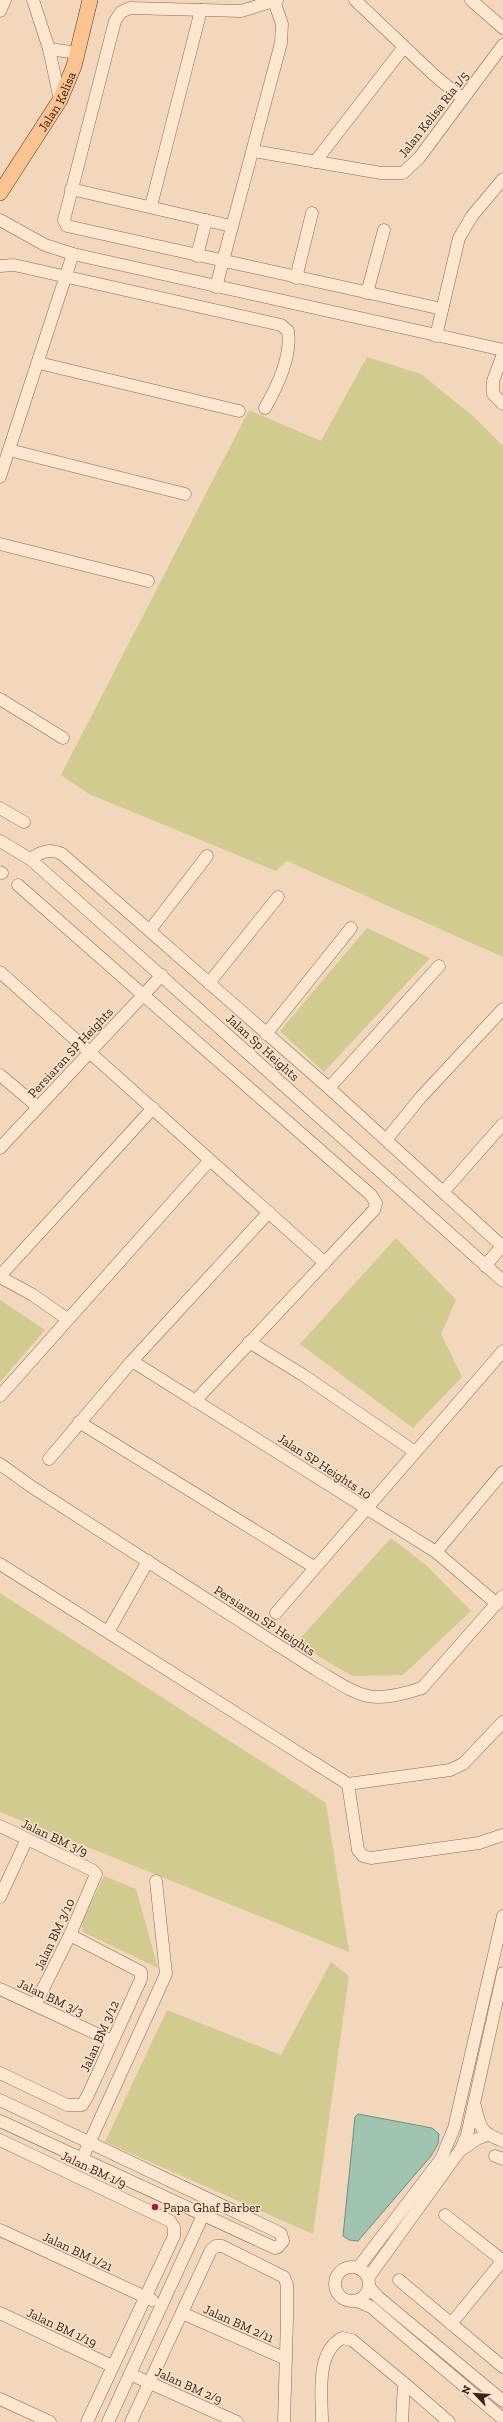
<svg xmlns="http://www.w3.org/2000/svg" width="503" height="2422" viewBox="0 0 503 2422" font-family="'Zilla Slab',serif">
  <rect width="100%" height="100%" fill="#f2d7bc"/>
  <g fill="#d1cb8f">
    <path d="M367 357 421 374 474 417 503 446V957L287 861 276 871 89 794 61 775 249 410 321 441Z"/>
    <path d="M367 928 430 958 324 1072 280 1031Z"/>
    <path d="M396 1238 456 1300 441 1334 462 1377 413 1428 300 1344Z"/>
    <path d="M0 1300 45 1330 0 1382Z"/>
    <path d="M391 1538 426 1565 471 1611 403 1675 352 1676 296 1643Z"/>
    <path d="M0 1593 326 1803 349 1952 0 1812Z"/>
    <path d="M104 1876 136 1889 158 1968 83 1932 81 1924Z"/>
    <path d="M331 1962 349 1976 313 2234 105 2142 167 2010 281 2055Z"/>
  </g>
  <path fill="#a0c3b2" stroke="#67917e" d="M358 2114 432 2128 439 2134 438 2144 431 2156 358 2241 349 2240 343 2236 355 2117Z"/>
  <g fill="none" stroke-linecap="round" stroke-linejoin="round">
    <defs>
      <g id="minor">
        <path d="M33 0 49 49 60 100"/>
        <path d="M277 0 241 11 130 8 121 12 115 21 64 220 67 226 442 309"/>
        <path d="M355 0 434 75 463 99"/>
        <path d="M471 0 503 28"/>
        <path d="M0 11 5 0"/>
        <path d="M49 49 78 53"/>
        <path d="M253 151 381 173H403L419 158 503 45"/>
        <path d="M315 162 404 47"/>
        <path d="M71 189 231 226"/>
        <path d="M151 206 201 10"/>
        <path d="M0 220 45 245 73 254 503 350"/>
        <path d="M197 256 206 220"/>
        <path d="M0 266 14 265 281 325 288 331C292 356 277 387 265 408"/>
        <path d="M296 278 312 213"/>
        <path d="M216 287 281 43 282 24 274 1"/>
        <path d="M367 293 384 230"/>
        <path d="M436 336 459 238 472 216 503 179"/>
        <path d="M503 354 493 381V394L503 404"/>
        <path d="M39 363 239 411"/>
        <path d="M9 450 185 494"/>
        <path d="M0 477 73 254"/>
        <path d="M0 544 148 581"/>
        <path d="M0 699 63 738"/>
        <path d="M0 808 24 822"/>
        <path d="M0 841 30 859 47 874 503 1281"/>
        <path d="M30 859C41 852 49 848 62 854L329 1088 502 1246"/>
        <path d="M0 872 2 873"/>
        <path d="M18 885 371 1195 376 1203 374 1210 195 1401"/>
        <path d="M150 930 207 856"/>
        <path d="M0 972 325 1263"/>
        <path d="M209 983 278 897"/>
        <path d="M266 1034 351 928"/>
        <path d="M0 1075 38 1107"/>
        <path d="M329 1088 439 966"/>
        <path d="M386 1140 421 1097 503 1009"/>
        <path d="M0 1148 162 975"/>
        <path d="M444 1191 503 1124"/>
        <path d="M485 1266 503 1245"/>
        <path d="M0 1276 153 1108"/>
        <path d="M0 1277 33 1295 67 1319"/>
        <path d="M249 1342 303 1375 415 1452"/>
        <path d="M132 1361 436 1552 497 1604"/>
        <path d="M0 1396 210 1160"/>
        <path d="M79 1422 314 1567"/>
        <path d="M49 1459 132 1361 269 1212"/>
        <path d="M0 1464 32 1487 315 1669C361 1696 368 1706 422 1688L503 1596"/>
        <path d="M436 1552 503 1472"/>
        <path d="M0 1564 348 1784 450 1770 463 1764 503 1722"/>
        <path d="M276 1613 503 1351"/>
        <path d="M108 1632 148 1561"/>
        <path d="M348 1784 358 1850 363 1856 371 1858 479 1843 503 1835"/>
        <path d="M0 1826 92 1870 96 1874 70 1935 35 2005"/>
        <path d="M0 1897 27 1839"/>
        <path d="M0 1989 112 2041"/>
        <path d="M0 2073 67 2105H82L87 2097 141 1979V1972L70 1935"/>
        <path d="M0 2100 278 2232 281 2234 283 2241 278 2247 275 2248 0 2121"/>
        <path d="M475 2106C480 2128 481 2133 503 2141"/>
        <path d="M0 2140 170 2221 174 2227V2236L87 2422"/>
        <path d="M461 2150 477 2139 487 2135"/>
        <path d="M495 2156 503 2159"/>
        <path d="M82 2159 166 1974 156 1881"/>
        <path d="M445 2215 502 2260"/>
        <path d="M0 2230 152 2300"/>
        <circle cx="352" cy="2284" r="17"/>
        <path d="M358 2268 441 2159 454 2128 503 1916"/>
        <path d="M368 2278 461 2149 467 2135 503 1973"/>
        <path d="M399 2280 503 2367"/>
        <path d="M369 2287 378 2297 503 2401"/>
        <path d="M357 2301 371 2307 503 2419"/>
        <path d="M0 2313 112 2366"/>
        <path d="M182 2313 286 2359"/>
        <path d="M451 2324 503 2260"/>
        <path d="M130 2374 237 2422"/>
        <path d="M404 2383 449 2422"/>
        <path d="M0 2399 50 2422"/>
        <path d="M108 2422 210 2200"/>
        <path d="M131 2422 211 2250 216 2246H222L284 2277 287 2285V2319L284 2422"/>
        <path d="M322 2422C322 2396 315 2353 342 2338L352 2340 404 2383 402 2422"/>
      </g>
      <g id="major">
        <path id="s1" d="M0 193 60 100 74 66 90 0"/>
      </g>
    </defs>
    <use href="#minor" stroke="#8b6654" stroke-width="13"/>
    <use href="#major" stroke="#583529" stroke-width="16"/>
    <use href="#minor" stroke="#fce6d0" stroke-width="12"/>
    <use href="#major" stroke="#fac38f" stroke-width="15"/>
  </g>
  <circle fill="#a01e39" stroke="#f9e3cc" stroke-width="1.5" cx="155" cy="2207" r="4"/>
  <g text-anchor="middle" stroke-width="3" stroke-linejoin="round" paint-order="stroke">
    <g font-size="13" fill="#39231a" stroke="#f9e3cc">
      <text dy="5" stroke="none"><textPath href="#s1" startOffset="108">Jalan Kelisa</textPath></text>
      <text transform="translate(433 114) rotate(-52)" y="5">Jalan Kelisa Ria 1/5</text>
      <text transform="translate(263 1047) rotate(42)" y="5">Jalan Sp Heights</text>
      <text transform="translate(70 1052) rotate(-47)" y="5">Persiaran SP Heights</text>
      <text transform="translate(325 1466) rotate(33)" y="5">Jalan SP Heights 10</text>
      <text transform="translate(265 1620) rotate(33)" y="5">Persiaran SP Heights</text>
      <text transform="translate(55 1837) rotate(25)" y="5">Jalan BM 3/9</text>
      <text transform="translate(54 1934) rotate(-65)" y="5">Jalan BM 3/10</text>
      <text transform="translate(51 1997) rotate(25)" y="5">Jalan BM 3/3</text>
      <text transform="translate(99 2036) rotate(-66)" y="5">Jalan BM 3/12</text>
      <text transform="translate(94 2169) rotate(25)" y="5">Jalan BM 1/9</text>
      <text transform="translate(78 2251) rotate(25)" y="5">Jalan BM 1/21</text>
      <text transform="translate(239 2323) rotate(24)" y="5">Jalan BM 2/11</text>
      <text transform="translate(62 2327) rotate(25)" y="5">Jalan BM 1/19</text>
      <text transform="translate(189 2385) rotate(24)" y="5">Jalan BM 2/9</text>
    </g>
    <g font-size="13" fill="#39231a" stroke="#f9e3cc" text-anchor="start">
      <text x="163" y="2212">Papa Ghaf Barber</text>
    </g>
  </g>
  <g transform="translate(475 2394) rotate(295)" stroke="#f9e3cc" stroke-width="3" paint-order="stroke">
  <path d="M0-3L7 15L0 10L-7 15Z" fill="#39231a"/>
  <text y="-6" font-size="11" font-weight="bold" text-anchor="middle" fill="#39231a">N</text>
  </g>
</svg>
